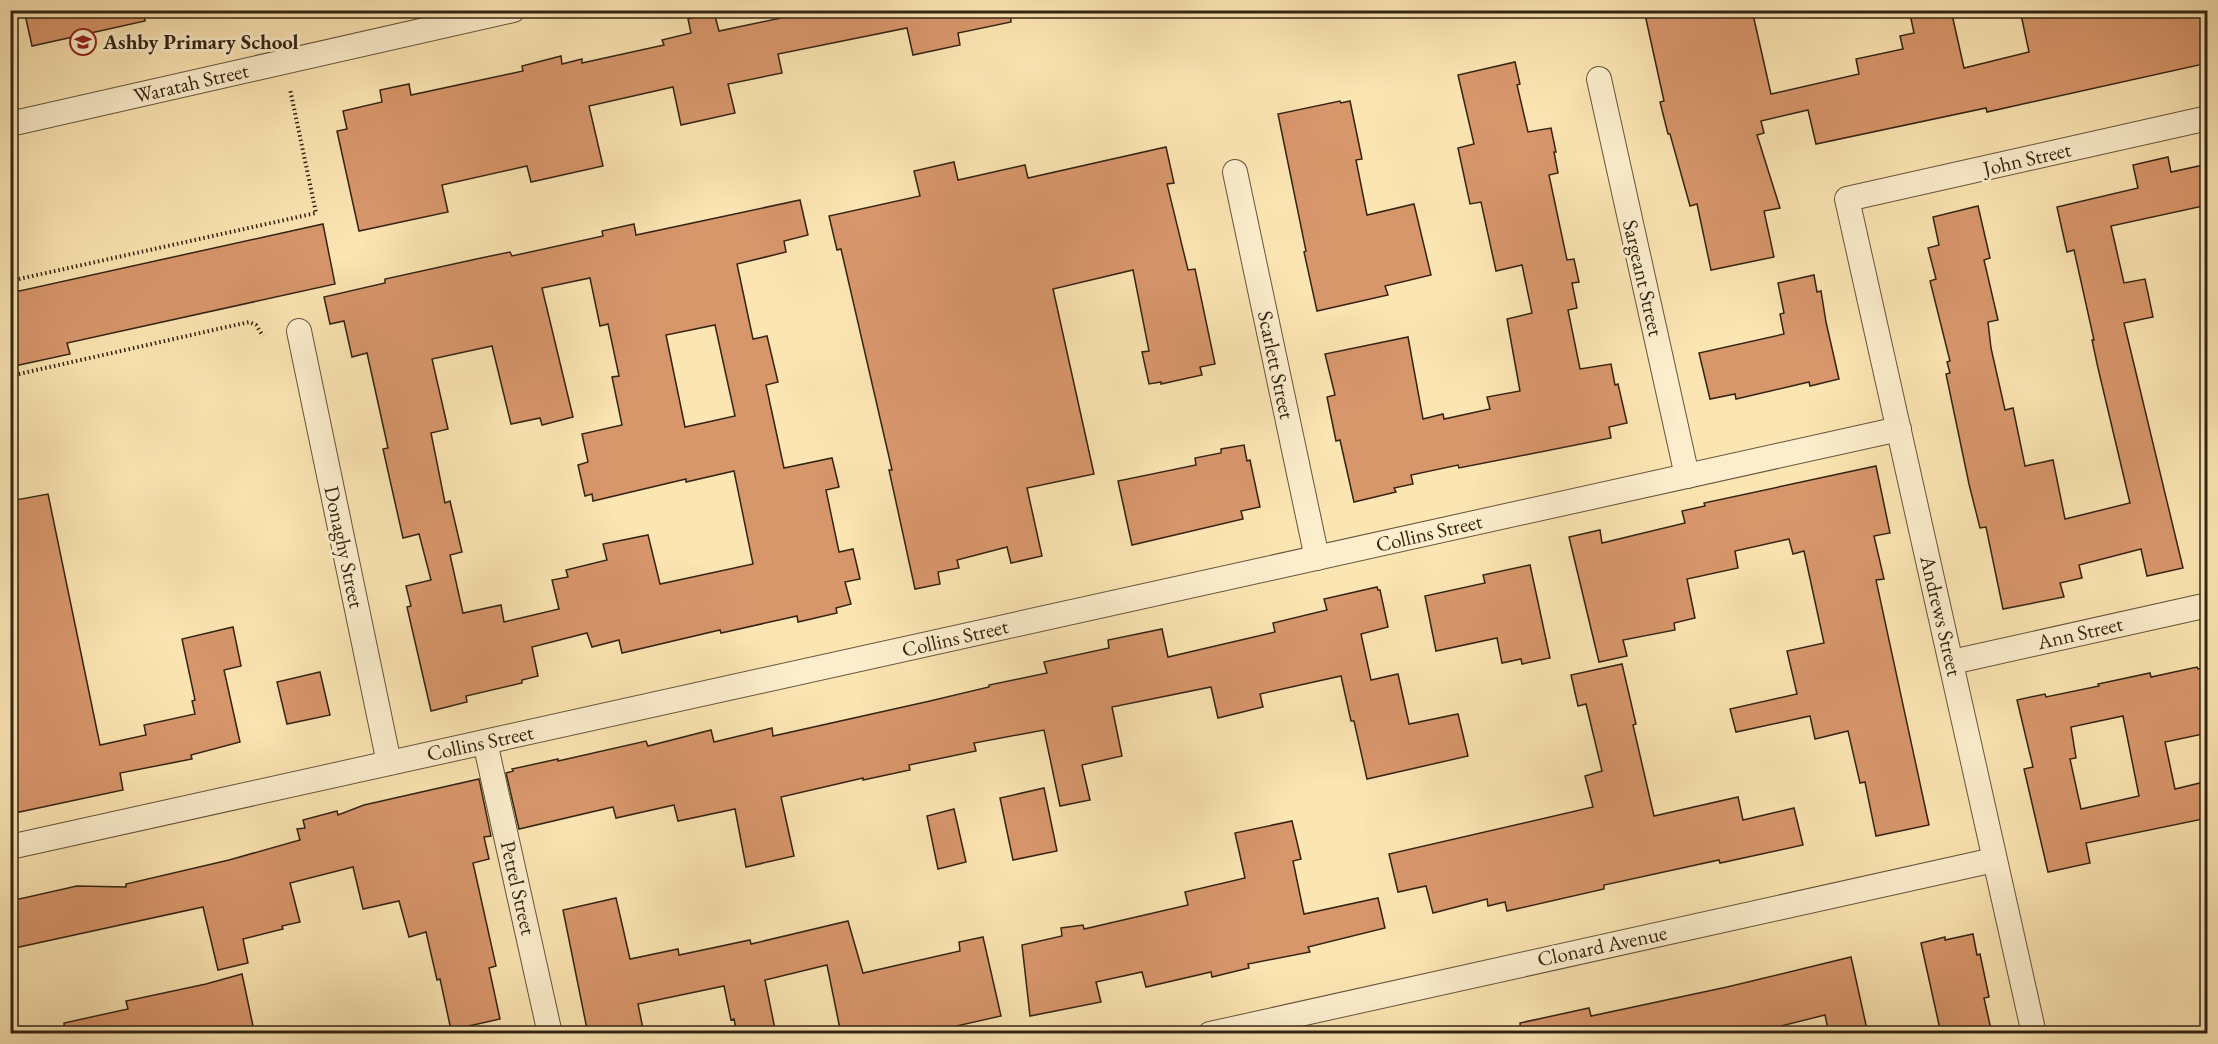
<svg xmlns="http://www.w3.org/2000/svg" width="2218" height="1044" viewBox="0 0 2218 1044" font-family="'EB Garamond',serif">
  <rect width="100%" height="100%" fill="#fbe5b2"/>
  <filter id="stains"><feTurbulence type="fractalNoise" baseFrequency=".00333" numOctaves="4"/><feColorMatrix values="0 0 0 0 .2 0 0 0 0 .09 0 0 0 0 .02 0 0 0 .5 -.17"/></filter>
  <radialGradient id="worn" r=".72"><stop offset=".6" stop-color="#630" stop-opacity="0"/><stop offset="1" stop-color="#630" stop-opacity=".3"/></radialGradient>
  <g fill="#d8966b" stroke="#342413" stroke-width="1.5" fill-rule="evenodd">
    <path d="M24 10H144L145 21 32 46Z"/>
    <path d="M807 10H1010L1011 22 958 33 960 45 913 55 907 28 778 54 782 73 728 84 735 113 681 125 673 87 589 106 603 166 531 182 527 166 442 185 448 212 359 231 337 131 347 129 343 111 382 102 380 90 409 84 411 95 523 71 522 66 561 56 562 64 582 59V63L664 45 662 40 691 33 688 19 714 12 719 31 786 17V15Z"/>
    <path d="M1644 10H1752L1771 94 1859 74 1856 59 1903 49 1900 36 1914 33 1910 14 1925 10H1951L1964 68 2029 52 2020 10H2208V63L1987 112 1986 108 1816 144 1808 110 1761 121 1764 133 1757 135 1780 208 1764 211 1774 257 1711 270 1697 204 1690 206 1670 134H1668L1660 102 1664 101Z"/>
    <path d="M1515 62 1520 84 1517 85 1528 132 1551 128 1556 152H1554L1558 173 1549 175 1567 260 1574 259 1579 282 1572 283 1577 308 1568 310 1580 369 1611 364 1615 385 1618 384 1627 423 1609 427 1611 438 1459 468 1458 465 1411 475 1413 484 1394 488 1396 492 1354 502 1340 440 1336 441 1327 397 1335 395 1325 354 1408 337 1423 419 1443 414 1444 419 1490 409 1487 397 1520 391 1507 319 1532 313 1522 265 1496 271 1481 202 1470 204 1458 148 1474 144 1458 75Z"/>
    <path d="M1340 101 1341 103 1350 101 1362 159 1356 160 1367 215 1414 204 1431 275 1385 286 1388 295 1317 311 1304 252 1306 251 1278 114Z"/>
    <path d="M1166 147 1174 183 1167 184 1188 270 1195 269 1215 364 1200 367 1202 375 1161 384V382L1149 384 1142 352 1149 351 1133 270 1053 289 1094 474 1027 488 1042 556 1011 563 1007 547 957 560 959 568 938 572 940 584 915 589 889 470H892L841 249 837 250 829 216 920 196 914 171 954 162 958 180 1025 165 1028 178Z"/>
    <path d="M2168 157 2171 172 2208 164V205L2111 226 2124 283 2145 279 2153 317 2124 323 2183 568 2147 576 2141 549 2079 565 2082 578 2060 583 2064 597 2003 609 1986 527 1980 528 1969 484 1946 374 1950 373 1947 362 1950 361 1930 281 1936 279 1928 248 1939 245 1933 217 1978 206 1990 258 1984 260 1998 320 1988 322 1991 348 2005 410 2013 408 2025 466 2053 460 2065 519 2130 503 2098 368 2092 340H2094L2074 250 2067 252 2057 207 2138 188 2133 165Z"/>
    <path d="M800 200 808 235 784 241 786 252 737 264 753 339 767 336 778 382 766 385 784 468 832 458 839 487 826 490 839 552 853 549 860 579 845 582 851 604 836 608 837 613 798 622 797 616 721 633 720 630 622 653 619 640 592 647 587 633 532 647 538 676 522 680V683L466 696 467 702 431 711 407 607 411 606 406 586 431 580 419 534 403 538 383 449 388 448 367 353 352 357 344 321 330 324 324 297 385 283V279L481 258 510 252 512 256 603 236 602 231 634 224 636 235ZM590 278 600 326 608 324 619 376 612 377 622 425 582 434 588 462 578 465 585 496 592 494 593 501 686 479V482L734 471 753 564 660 584 648 535 603 544 607 560 566 570 568 577 552 580 559 609 504 622 501 605 463 613 450 555 462 552 450 501 445 503 431 433 448 429 432 359 492 346 511 424 540 418 542 425 573 417 542 288ZM715 325 735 416 685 427 666 335Z"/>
    <path d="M323 224 335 284 67 343 70 354 10 367V293Z"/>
    <path d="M1814 275 1817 292 1821 291 1826 322 1839 379 1810 386 1809 382 1736 399 1735 394 1710 399 1699 353 1784 334 1780 314 1784 313 1778 283Z"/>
    <path d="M1244 445 1247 461 1250 460 1260 507 1241 511 1243 519 1132 545 1118 481 1196 465 1195 458 1221 453V449Z"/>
    <path d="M1876 466 1890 533 1874 536 1884 579 1876 580 1929 825 1876 836 1865 782 1860 783 1848 731 1815 739 1810 716 1736 732 1730 709 1797 694 1787 651 1824 643 1804 551 1793 554 1789 539 1735 551 1738 568 1687 579 1695 618 1674 623 1675 630 1623 640 1627 656 1599 662 1569 537 1600 530 1602 543 1685 523 1682 511 1705 506 1704 503Z"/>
    <path d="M48 494 100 745 146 735 144 725 195 714 192 701 195 700 182 639 233 627 241 666 224 670 240 742 191 755 192 759 120 773 123 790 10 814V501Z"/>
    <path d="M1530 565 1550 658 1522 664 1521 659 1502 663 1497 638 1436 651 1425 596 1485 583 1483 575Z"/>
    <path d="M1377 587 1378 590H1380L1388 627 1361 634 1371 680 1398 674 1409 724 1458 714 1468 756 1367 779 1354 721H1351L1341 676 1260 694 1263 707 1218 718 1211 687 1112 707 1122 756 1082 765 1090 800 1060 806 1044 730 974 743 976 751 909 765 910 770 863 780V778L781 797 794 856 746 867 735 809 678 821 674 805 616 818 613 807 519 829 506 773 513 771 512 769 558 759V761L646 741 648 746 711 730 714 742 772 728 773 736 930 701 989 687V685L1047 673 1044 662 1109 648 1108 640 1162 629 1168 657 1275 632 1273 623 1327 610 1324 599Z"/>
    <path d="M1622 664 1636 724 1633 725 1654 816 1738 797 1743 820 1794 808 1803 845 1720 863 1719 860 1604 885V889L1507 911 1505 902 1488 906 1487 899 1433 913 1426 886 1398 892 1389 854 1593 807 1585 776 1602 771 1586 704 1578 706 1571 675Z"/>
    <path d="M2197 667 2198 669 2208 667V733L2165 742 2175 789 2208 781V818L2086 843 2090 863 2048 872 2024 769 2033 767 2017 700 2045 694 2046 697 2099 686 2098 684 2150 673 2151 677ZM2123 716 2139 796 2081 809 2070 759 2076 758 2071 727Z"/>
    <path d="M320 672 330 715 287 724 277 682Z"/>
    <path d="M479 779 491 836 484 837 489 859 473 863 496 966 489 968 500 1019 451 1030 440 979 437 980 426 932 409 937 399 901 363 909 353 867 290 883 300 922 282 926 283 929 243 939 248 963 218 970 203 907 10 949V901L77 886 126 887V884L229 860 300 840 297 829 305 828 303 820 337 811 338 815 364 805Z"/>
    <path d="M1044 788 1057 851 1013 860 1000 798Z"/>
    <path d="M954 809 966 862 938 869 927 816Z"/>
    <path d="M1292 821 1301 859 1293 861 1304 914 1378 898 1385 928 1308 947 1310 952 1248 964 1249 968 1212 977 1211 972 1146 987 1142 972 1096 982 1101 1002 1030 1016 1022 945 1062 936 1061 928 1083 925 1084 929 1188 905 1185 892 1245 878 1235 833Z"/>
    <path d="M616 898 630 959 678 949 679 955 750 940 751 944 848 921 863 973 960 951 959 942 983 937 1001 1016 943 1029 944 1034H841L827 965 765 980 776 1034H737L734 1019 731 1020 724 986 638 1004 644 1034H588L563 910Z"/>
    <path d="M1973 934 1977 955 1980 954 1989 997 1984 998 1992 1034H1941L1921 943 1945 937V940Z"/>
    <path d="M1851 957 1868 1034H1829L1825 1015 1749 1034H1521L1520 1023 1589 1008 1591 1016 1727 987Z"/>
    <path d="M242 974 253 1026 221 1034H65L64 1023 128 1009 126 1001 206 984Z"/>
  </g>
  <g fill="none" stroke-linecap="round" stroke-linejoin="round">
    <defs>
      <g id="minor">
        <path d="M1599 79 1687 476"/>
        <path d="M10 124 513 10"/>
        <path d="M1235 172 1317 558"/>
        <path d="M299 331 389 763"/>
        <path d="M1952 662 2208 605"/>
        <path d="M485 742 550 1034"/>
        <path d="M10 847 1899 429"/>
        <path d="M1210 1034 1994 860"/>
        <path d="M2034 1034 1847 199 2208 118"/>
      </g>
    </defs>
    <use href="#minor" stroke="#66543b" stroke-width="26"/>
    <g stroke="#342413" stroke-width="4" stroke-dasharray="1.5 3" stroke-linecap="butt">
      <path d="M10 281 316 213 290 89"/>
      <path d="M10 376 249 322 256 325 263 336"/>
    </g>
    <use href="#minor" stroke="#fceecd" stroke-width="24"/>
  </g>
  <defs>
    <symbol id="school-ring" viewBox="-11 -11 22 22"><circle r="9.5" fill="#fceecd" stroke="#8f2418" stroke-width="1.5"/><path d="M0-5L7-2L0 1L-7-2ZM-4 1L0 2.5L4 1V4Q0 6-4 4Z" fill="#8f2418"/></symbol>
  </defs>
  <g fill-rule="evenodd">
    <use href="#school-ring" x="68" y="27" width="30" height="30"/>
  </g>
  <g text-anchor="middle" stroke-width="6" stroke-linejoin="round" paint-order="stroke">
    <g font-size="21" font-weight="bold" fill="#342413" stroke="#fceecd" text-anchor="start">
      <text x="103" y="49">Ashby Primary School</text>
    </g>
    <g font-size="21" fill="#342413" stroke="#fceecd">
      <text transform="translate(191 83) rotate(-13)" y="7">Waratah Street</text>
      <text transform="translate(2027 159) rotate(-13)" y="7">John Street</text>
      <text transform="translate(1643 278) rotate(77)" y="7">Sargeant Street</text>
      <text transform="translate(1276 365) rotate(78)" y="7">Scarlett Street</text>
      <text transform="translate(1429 533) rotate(-13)" y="7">Collins Street</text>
      <text transform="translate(344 547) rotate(78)" y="7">Donaghy Street</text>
      <text transform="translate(1941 616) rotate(77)" y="7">Andrews Street</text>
      <text transform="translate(2080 633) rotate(-13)" y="7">Ann Street</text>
      <text transform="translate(955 638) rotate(-13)" y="7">Collins Street</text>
      <text transform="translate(480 743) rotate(-12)" y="7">Collins Street</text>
      <text transform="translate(518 888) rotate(77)" y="7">Petrel Street</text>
      <text transform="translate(1602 946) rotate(-12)" y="7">Clonard Avenue</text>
    </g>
  </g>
  <rect width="2218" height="1044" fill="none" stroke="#fbe5b2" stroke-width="36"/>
  <rect x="12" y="12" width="2194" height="1020" fill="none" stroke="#342413" stroke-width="3"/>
  <rect x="18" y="18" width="2182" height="1008" fill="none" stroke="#342413" stroke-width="1.5"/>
  <rect width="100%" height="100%" filter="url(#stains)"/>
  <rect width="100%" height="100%" fill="url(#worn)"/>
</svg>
